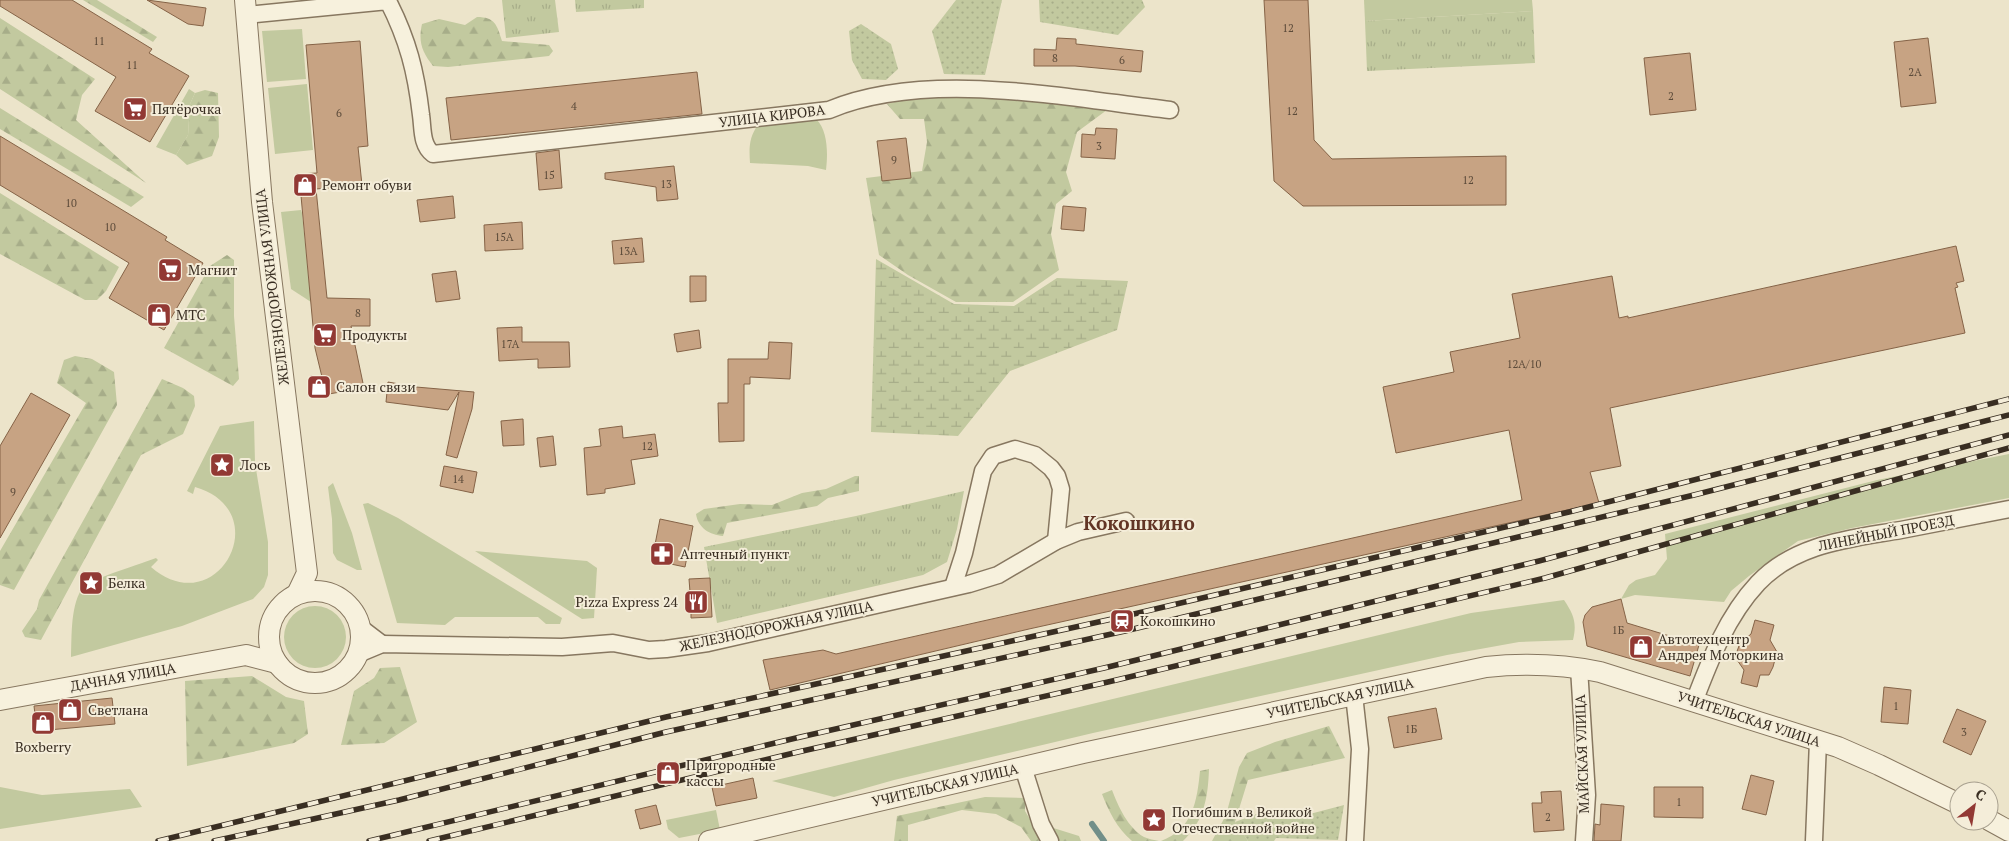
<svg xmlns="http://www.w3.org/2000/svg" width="2009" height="841" viewBox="0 0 2009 841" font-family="'PT Serif',serif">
  <defs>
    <pattern id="forest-firs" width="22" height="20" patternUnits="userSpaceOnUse" patternTransform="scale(1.25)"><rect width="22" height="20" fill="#c2c99f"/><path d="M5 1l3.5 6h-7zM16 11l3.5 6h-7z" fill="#a7ad89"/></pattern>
    <pattern id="wetland-marsh" width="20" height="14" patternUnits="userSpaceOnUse" patternTransform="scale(1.25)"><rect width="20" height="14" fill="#c2c99f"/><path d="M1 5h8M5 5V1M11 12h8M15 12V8" fill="none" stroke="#a7ad89"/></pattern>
    <pattern id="park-tufts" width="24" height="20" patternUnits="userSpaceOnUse" patternTransform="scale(1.25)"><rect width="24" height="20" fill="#c2c99f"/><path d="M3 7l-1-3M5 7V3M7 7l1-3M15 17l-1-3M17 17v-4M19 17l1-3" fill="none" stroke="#a7ad89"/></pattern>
    <pattern id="garden-dots" width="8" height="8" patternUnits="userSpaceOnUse" patternTransform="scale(1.25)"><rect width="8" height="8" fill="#c2c99f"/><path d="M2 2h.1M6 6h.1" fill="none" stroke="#a7ad89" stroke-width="1.8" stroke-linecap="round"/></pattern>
  </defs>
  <rect width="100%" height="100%" fill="#ece4ca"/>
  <g fill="#c2c99f">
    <path d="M1364 0H1532L1533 11 1365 21Z"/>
    <path d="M302 29 306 79 267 82 262 31Z"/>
    <path d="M307 84 313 150 275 154 268 88Z"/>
    <path d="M189 89 195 93 190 104 188 135 176 155 156 147Z"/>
    <path d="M816 119C828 130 828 154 826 170L808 166 750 163C749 148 749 137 758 125Z"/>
    <path d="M301 210 302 213 311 302 291 289 281 212Z"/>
    <path d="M254 421 255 463 268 542V575L264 587 253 599 182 626 71 657C72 636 70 603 84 586 91 579 144 563 156 558L158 560 151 567C217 624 278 511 195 487L193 494 187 491 220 426Z"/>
    <path d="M2009 454V498L1852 528 1798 541 1749 576 1731 591 1724 602 1635 595 1621 599 1629 585 1636 580 1655 575 1667 559 1665 534 1877 480Z"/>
    <path d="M333 483 352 533 362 570H357L337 560 333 553 332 519 328 487Z"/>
    <path d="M368 503 398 518 562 618 560 624H546L538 617H455L445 625 397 623 363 504Z"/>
    <path d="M475 551 587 561 597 568 594 618 582 619Z"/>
    <path d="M1564 600C1574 615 1577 623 1573 640L1519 642 1447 655 1093 733 894 780 834 797 772 781 1471 613Z"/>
    <circle cx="315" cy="637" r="31"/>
    <path d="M0 787 42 795 130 789 142 807 0 829Z"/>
    <path d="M716 810 720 830 679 838 668 829 666 820Z"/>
  </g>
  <g fill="url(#forest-firs)">
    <path d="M83 0H97L157 37 153 42Z"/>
    <path d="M477 17C495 17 497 25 502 41L549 45 553 51 549 56 448 67 433 66C422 52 418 42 422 24L439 19 465 25Z"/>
    <path d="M0 18 95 79 82 95 76 120 146 183 0 89Z"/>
    <path d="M205 90 218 93 219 137 212 156 187 165 176 155 188 135 190 104 195 93Z"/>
    <path d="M951 95 1111 107 1077 132 1066 172 1072 191 1056 204 1051 234 1059 270 1013 302H956L908 275 879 255 866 178 922 171 927 142 924 119H900L887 104 907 99Z"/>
    <path d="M0 108 144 197 131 207 0 129Z"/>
    <path d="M0 193 119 267 106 291 97 300H85L0 254Z"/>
    <path d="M227 255 234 260V316L239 379 233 386 164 348 210 266Z"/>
    <path d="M75 356 92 359 114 372 117 405 14 590 0 585V551L86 403 57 383 64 360Z"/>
    <path d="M162 379 183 388 194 396 195 406 183 434 141 455 41 640 25 637 22 631 37 609 39 600Z"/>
    <path d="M855 476H859V491L828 498 817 506 727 523 723 536C710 535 698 528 696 514L704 509 740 504 772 505 802 493 826 489Z"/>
    <path d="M400 667 417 722 384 743 341 745 354 691 374 678 380 668Z"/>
    <path d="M252 676 286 697 304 701 308 734 294 743 187 766 185 681Z"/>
    <path d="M1329 726 1345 758 1248 780 1235 822 1248 841H1212L1226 815 1239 767 1247 753 1275 742Z"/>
    <path d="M1209 769C1208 798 1204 821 1183 841H1161C1193 829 1197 801 1200 771Z"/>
    <path d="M1112 790C1118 806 1128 828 1144 837 1148 839 1155 840 1159 841H1132C1117 828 1109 812 1102 794Z"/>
    <path d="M985 797 1025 798V811L1031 821 1079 836 1081 841H1031L1021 827 996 814 962 810 908 825V841H894L897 816Z"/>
  </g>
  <path fill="url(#wetland-marsh)" d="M876 259 954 304 1014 306 1057 278 1128 281 1117 330 1010 371 958 436 871 432Z"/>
  <g fill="url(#park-tufts)">
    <path d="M502 0H555L559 32 506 38Z"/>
    <path d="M575 0H644V8L576 12Z"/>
    <path d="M1533 11 1535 63 1367 71 1365 21Z"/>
    <path d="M964 491 957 529 947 562 923 575 717 623 704 547 856 516Z"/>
  </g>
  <g fill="url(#garden-dots)">
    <path d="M956 0H1002L985 75 944 74 932 31Z"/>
    <path d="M1039 0H1142L1145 7 1118 35 1040 22Z"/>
    <path d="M861 24 891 44 898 69 886 80 862 79 852 60 849 31Z"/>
    <path d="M1344 805 1338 840 1276 838 1274 841H1248L1235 822 1262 812 1306 815Z"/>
  </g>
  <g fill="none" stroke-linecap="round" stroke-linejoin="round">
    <path stroke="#718f89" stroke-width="6" d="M1092 824 1104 841"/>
  </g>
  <g fill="#c7a383" stroke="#856347">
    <path d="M0 0H72L152 49 149 53 189 76 150 142 95 111 116 77 0 6Z"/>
    <path d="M147 0 206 8 203 26 188 24Z"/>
    <path d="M1264 0H1308L1314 140 1332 159 1506 156V205L1303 206 1274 181Z"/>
    <path d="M1057 38 1076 39V44L1143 51 1141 72 1075 66H1034V49L1056 50Z"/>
    <path d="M1928 38 1936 103 1901 107 1894 42Z"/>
    <path d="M360 41 368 146 358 147 362 185 316 189 327 298 370 299V326H351L364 388 317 396 314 379 322 377 315 348 299 174 317 173 306 45Z"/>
    <path d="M1690 53 1696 110 1650 115 1644 58Z"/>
    <path d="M697 72 702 114 451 140 446 98Z"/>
    <path d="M1096 128 1117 129 1115 159 1081 157 1082 134 1095 135Z"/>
    <path d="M0 136 167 237 165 240 203 263 164 330 109 298 129 263 0 185Z"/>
    <path d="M906 138 911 178 882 181 877 141Z"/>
    <path d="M559 150 562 188 539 190 536 153Z"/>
    <path d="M674 166 678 199 657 201 656 187 605 179V173Z"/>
    <path d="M453 196 455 218 420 222 417 200Z"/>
    <path d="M1063 206 1086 208 1084 231 1061 229Z"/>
    <path d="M522 222 523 249 485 251 484 225Z"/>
    <path d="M642 238 644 262 614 264 612 241Z"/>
    <path d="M1956 246 1964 281 1956 283 1958 287 1955 288 1965 333 1610 408 1621 466 1590 472 1599 503 1029 629 770 690 763 660 823 650 836 654 1522 500 1509 430 1396 453 1383 387 1454 372 1450 352 1520 338 1512 294 1612 276 1619 318 1628 316V318Z"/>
    <path d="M456 271 460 299 436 302 432 274Z"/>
    <path d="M690 276H706V301L690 302Z"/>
    <path d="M522 327V342H569L570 367 538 368V359L499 361 497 328Z"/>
    <path d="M699 330 701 348 677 352 674 334Z"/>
    <path d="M769 342 792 343 790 379 750 377V384H744V441L719 442 718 403H728V359H768Z"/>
    <path d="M388 382 416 387 474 392 472 409 457 458 446 455 459 392 448 410 386 402Z"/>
    <path d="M31 393 70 415 0 538V446Z"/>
    <path d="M523 419 524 445 503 446 501 421Z"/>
    <path d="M622 426 623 438 655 434 658 456 631 460 635 484 605 489V493L587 495 584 448 601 446 599 429Z"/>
    <path d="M553 436 556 465 540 467 537 438Z"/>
    <path d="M444 466 477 472 473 493 440 486Z"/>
    <path d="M660 519 693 526 685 567 652 560Z"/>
    <path d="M710 578 712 617 691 618V609L685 606V597L690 592 689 579Z"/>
    <path d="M1621 599 1627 623 1699 645 1690 676 1587 646 1583 622 1585 615 1592 607Z"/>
    <path d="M1755 620 1774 625 1770 640 1777 652 1773 667 1769 675H1760L1757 687 1741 683 1744 670 1735 657 1740 643 1751 634Z"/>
    <path d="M1884 687 1911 690 1908 724 1881 722Z"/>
    <path d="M112 698 115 724 37 731 34 706Z"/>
    <path d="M1436 708 1442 739 1394 748 1388 717Z"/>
    <path d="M1957 709 1986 721 1971 755 1943 742Z"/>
    <path d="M1751 775 1774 781 1766 815 1742 809Z"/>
    <path d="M753 778 757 798 716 806 712 787Z"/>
    <path d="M1654 787H1703V818L1654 817Z"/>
    <path d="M1561 791 1564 830 1534 832 1532 803H1542L1541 792Z"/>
    <path d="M1601 804 1624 806 1621 841H1594L1595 824 1600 825Z"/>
    <path d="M656 805 661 824 640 829 635 810Z"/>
  </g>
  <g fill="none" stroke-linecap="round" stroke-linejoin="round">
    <defs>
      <g id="minor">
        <path d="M246 15 388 1C408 40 416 72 421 115 423 128 421 145 433 154L829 110C927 69 1066 98 1170 110"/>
        <path d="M953 587 964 553 983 471 993 456 1015 449 1035 455 1051 468 1057 476 1061 489 1056 541"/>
        <path d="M361 628 382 644"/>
        <path d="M358 654 382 644 562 647 613 643 649 650 666 649 708 643 969 584 998 575 1056 541 1078 532 1126 521"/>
        <path d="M1579 668 1587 795 1584 841"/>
        <path d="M1354 695 1360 749 1355 841"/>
        <path d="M1694 702C1710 660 1727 616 1758 583 1796 543 1850 539 1901 530 1937 523 1973 516 2009 509"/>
        <path d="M1023 767 1041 824 1050 841"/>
        <path d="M1814 841 1818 741"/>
      </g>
      <g id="tertiary">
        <path d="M245 0 262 202 307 573 297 594"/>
        <circle cx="315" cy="637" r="46"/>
        <path d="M0 700 246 655 277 663"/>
        <path d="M1989 820 2009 831"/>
        <path d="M709 841 1083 753 1486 667C1525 663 1561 664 1600 672L1838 747 1879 765 1959 804"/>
      </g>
    </defs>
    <use href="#minor" stroke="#877760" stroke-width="19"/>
    <use href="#tertiary" stroke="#877760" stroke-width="22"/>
    <use href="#minor" stroke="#f7f1dd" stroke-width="16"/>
    <use href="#tertiary" stroke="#f7f1dd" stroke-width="20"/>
    <defs>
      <g id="rail">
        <path d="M158 841 666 717 1121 617 1569 512 2009 399"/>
        <path d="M214 841 399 800 666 732 1125 631 1694 495 2009 415"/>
        <path d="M369 841 796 738 1104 668 1539 561 2009 435"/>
        <path d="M429 841 798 752 1108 682 1545 578 2009 448"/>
      </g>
    </defs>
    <use href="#rail" stroke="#392e22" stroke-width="5.5"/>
    <use href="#rail" stroke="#f4edd9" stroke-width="4" stroke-dasharray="11" stroke-linecap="butt"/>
  </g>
  <defs>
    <symbol id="supermarket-square" viewBox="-11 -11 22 22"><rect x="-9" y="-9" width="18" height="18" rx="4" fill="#923934" stroke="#f4edd9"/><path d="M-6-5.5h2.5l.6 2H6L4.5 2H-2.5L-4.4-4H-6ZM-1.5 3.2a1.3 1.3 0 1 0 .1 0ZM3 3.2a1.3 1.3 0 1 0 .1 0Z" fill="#fff"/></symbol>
    <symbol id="shop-square" viewBox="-11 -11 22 22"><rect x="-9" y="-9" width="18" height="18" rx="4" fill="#923934" stroke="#f4edd9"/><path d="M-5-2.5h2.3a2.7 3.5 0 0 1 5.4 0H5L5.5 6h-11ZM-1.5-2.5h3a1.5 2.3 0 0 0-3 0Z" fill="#fff"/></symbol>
    <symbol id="sight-square" viewBox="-11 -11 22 22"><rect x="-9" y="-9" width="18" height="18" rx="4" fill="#923934" stroke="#f4edd9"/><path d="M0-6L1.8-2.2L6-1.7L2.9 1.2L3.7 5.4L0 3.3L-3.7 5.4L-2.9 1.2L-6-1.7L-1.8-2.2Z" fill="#fff"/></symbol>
    <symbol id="pharmacy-square" viewBox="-11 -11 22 22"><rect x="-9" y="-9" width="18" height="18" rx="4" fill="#923934" stroke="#f4edd9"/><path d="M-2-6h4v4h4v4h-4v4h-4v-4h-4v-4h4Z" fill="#fff"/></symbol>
    <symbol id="restaurant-square" viewBox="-11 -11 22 22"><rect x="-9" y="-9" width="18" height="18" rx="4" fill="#923934" stroke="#f4edd9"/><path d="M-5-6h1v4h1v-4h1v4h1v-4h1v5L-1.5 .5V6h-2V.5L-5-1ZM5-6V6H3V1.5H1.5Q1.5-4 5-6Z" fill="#fff"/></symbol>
    <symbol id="station-square" viewBox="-11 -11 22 22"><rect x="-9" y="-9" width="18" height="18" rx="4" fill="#923934" stroke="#f4edd9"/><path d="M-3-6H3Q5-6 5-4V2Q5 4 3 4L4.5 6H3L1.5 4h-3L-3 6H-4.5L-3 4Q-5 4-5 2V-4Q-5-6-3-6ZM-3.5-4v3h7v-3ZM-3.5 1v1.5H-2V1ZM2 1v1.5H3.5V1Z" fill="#fff"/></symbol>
  </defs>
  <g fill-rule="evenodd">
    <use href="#supermarket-square" x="121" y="95" width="28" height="28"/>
    <use href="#shop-square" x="291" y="171" width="28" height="28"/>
    <use href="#supermarket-square" x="156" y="256" width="28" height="28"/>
    <use href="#shop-square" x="145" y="301" width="28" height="28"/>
    <use href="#supermarket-square" x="311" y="321" width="28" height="28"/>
    <use href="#shop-square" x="305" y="373" width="28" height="28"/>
    <use href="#sight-square" x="208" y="451" width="28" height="28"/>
    <use href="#pharmacy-square" x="648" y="540" width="28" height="28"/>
    <use href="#sight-square" x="77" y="569" width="28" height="28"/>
    <use href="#restaurant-square" x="682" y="588" width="28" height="28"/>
    <use href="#station-square" x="1108" y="607" width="28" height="28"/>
    <use href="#shop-square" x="1627" y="633" width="28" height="28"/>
    <use href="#shop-square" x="56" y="696" width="28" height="28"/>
    <use href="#shop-square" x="29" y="709" width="28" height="28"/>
    <use href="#shop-square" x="654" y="759" width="28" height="28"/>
    <use href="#sight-square" x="1140" y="806" width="28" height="28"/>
  </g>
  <g text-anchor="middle" stroke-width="4" stroke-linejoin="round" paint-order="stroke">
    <g font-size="11" fill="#5c4b3a">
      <text x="1288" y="32">12</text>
      <text x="99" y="45">11</text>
      <text x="1055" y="62">8</text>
      <text x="1122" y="64">6</text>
      <text x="132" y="69">11</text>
      <text x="1915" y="76">2А</text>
      <text x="1671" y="100">2</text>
      <text x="574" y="110">4</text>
      <text x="1292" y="115">12</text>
      <text x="339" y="117">6</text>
      <text x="1099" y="150">3</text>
      <text x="894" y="164">9</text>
      <text x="549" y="179">15</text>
      <text x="1468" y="184">12</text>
      <text x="666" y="188">13</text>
      <text x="71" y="207">10</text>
      <text x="110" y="231">10</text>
      <text x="504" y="241">15А</text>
      <text x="628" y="255">13А</text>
      <text x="358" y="317">8</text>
      <text x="510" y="348">17А</text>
      <text x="1524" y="368">12А/10</text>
      <text x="647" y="450">12</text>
      <text x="458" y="483">14</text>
      <text x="13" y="496">9</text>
      <text x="1618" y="634">1Б</text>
      <text x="1896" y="710">1</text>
      <text x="1411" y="733">1Б</text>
      <text x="1964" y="736">3</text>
      <text x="1679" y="806">1</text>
      <text x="1548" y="821">2</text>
    </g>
    <g font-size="14" fill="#392e22" stroke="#f4edd9" text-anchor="start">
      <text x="152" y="114">Пятёрочка</text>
      <text x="322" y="190">Ремонт обуви</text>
      <text x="188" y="275">Магнит</text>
      <text x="176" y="320">МТС</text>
      <text x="342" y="340">Продукты</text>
      <text x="336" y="392">Салон связи</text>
      <text x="240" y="470">Лось</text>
      <text x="680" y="559">Аптечный пункт</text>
      <text x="108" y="588">Белка</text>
      <text x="678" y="607" text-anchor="end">Pizza Express 24</text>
      <text x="1140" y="626">Кокошкино</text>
      <text x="1658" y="644">Автотехцентр<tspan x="1658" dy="16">Андрея Моторкина</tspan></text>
      <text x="88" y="715">Светлана</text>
      <text x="43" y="752" text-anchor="middle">Boxberry</text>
      <text x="686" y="770">Пригородные<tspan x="686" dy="16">кассы</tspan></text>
      <text x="1172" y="817">Погибшим в Великой<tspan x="1172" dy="16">Отечественной войне</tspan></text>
    </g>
    <g font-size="14" fill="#392e22" stroke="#f4edd9">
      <text transform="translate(772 116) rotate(-7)" y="5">УЛИЦА КИРОВА</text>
      <text transform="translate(272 287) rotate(-97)" y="5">ЖЕЛЕЗНОДОРОЖНАЯ УЛИЦА</text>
      <text transform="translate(1886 533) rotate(-11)" y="5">ЛИНЕЙНЫЙ ПРОЕЗД</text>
      <text transform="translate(776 626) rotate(-12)" y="5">ЖЕЛЕЗНОДОРОЖНАЯ УЛИЦА</text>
      <text transform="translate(123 677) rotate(-10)" y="5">ДАЧНАЯ УЛИЦА</text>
      <text transform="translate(1340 698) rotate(-12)" y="5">УЧИТЕЛЬСКАЯ УЛИЦА</text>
      <text transform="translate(1749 719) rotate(18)" y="5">УЧИТЕЛЬСКАЯ УЛИЦА</text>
      <text transform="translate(1582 754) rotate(-92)" y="5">МАЙСКАЯ УЛИЦА</text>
      <text transform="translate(945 785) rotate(-13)" y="5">УЧИТЕЛЬСКАЯ УЛИЦА</text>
    </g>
    <g font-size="19" font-weight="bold" fill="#623525" stroke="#f4edd9">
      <text x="1139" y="530">Кокошкино</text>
    </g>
  </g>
  <g transform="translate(1974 806) rotate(31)"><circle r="24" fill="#f4edd9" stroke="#a9a190"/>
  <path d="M0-4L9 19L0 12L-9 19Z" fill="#923934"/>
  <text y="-8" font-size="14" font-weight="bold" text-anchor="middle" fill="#392e22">С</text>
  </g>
</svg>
